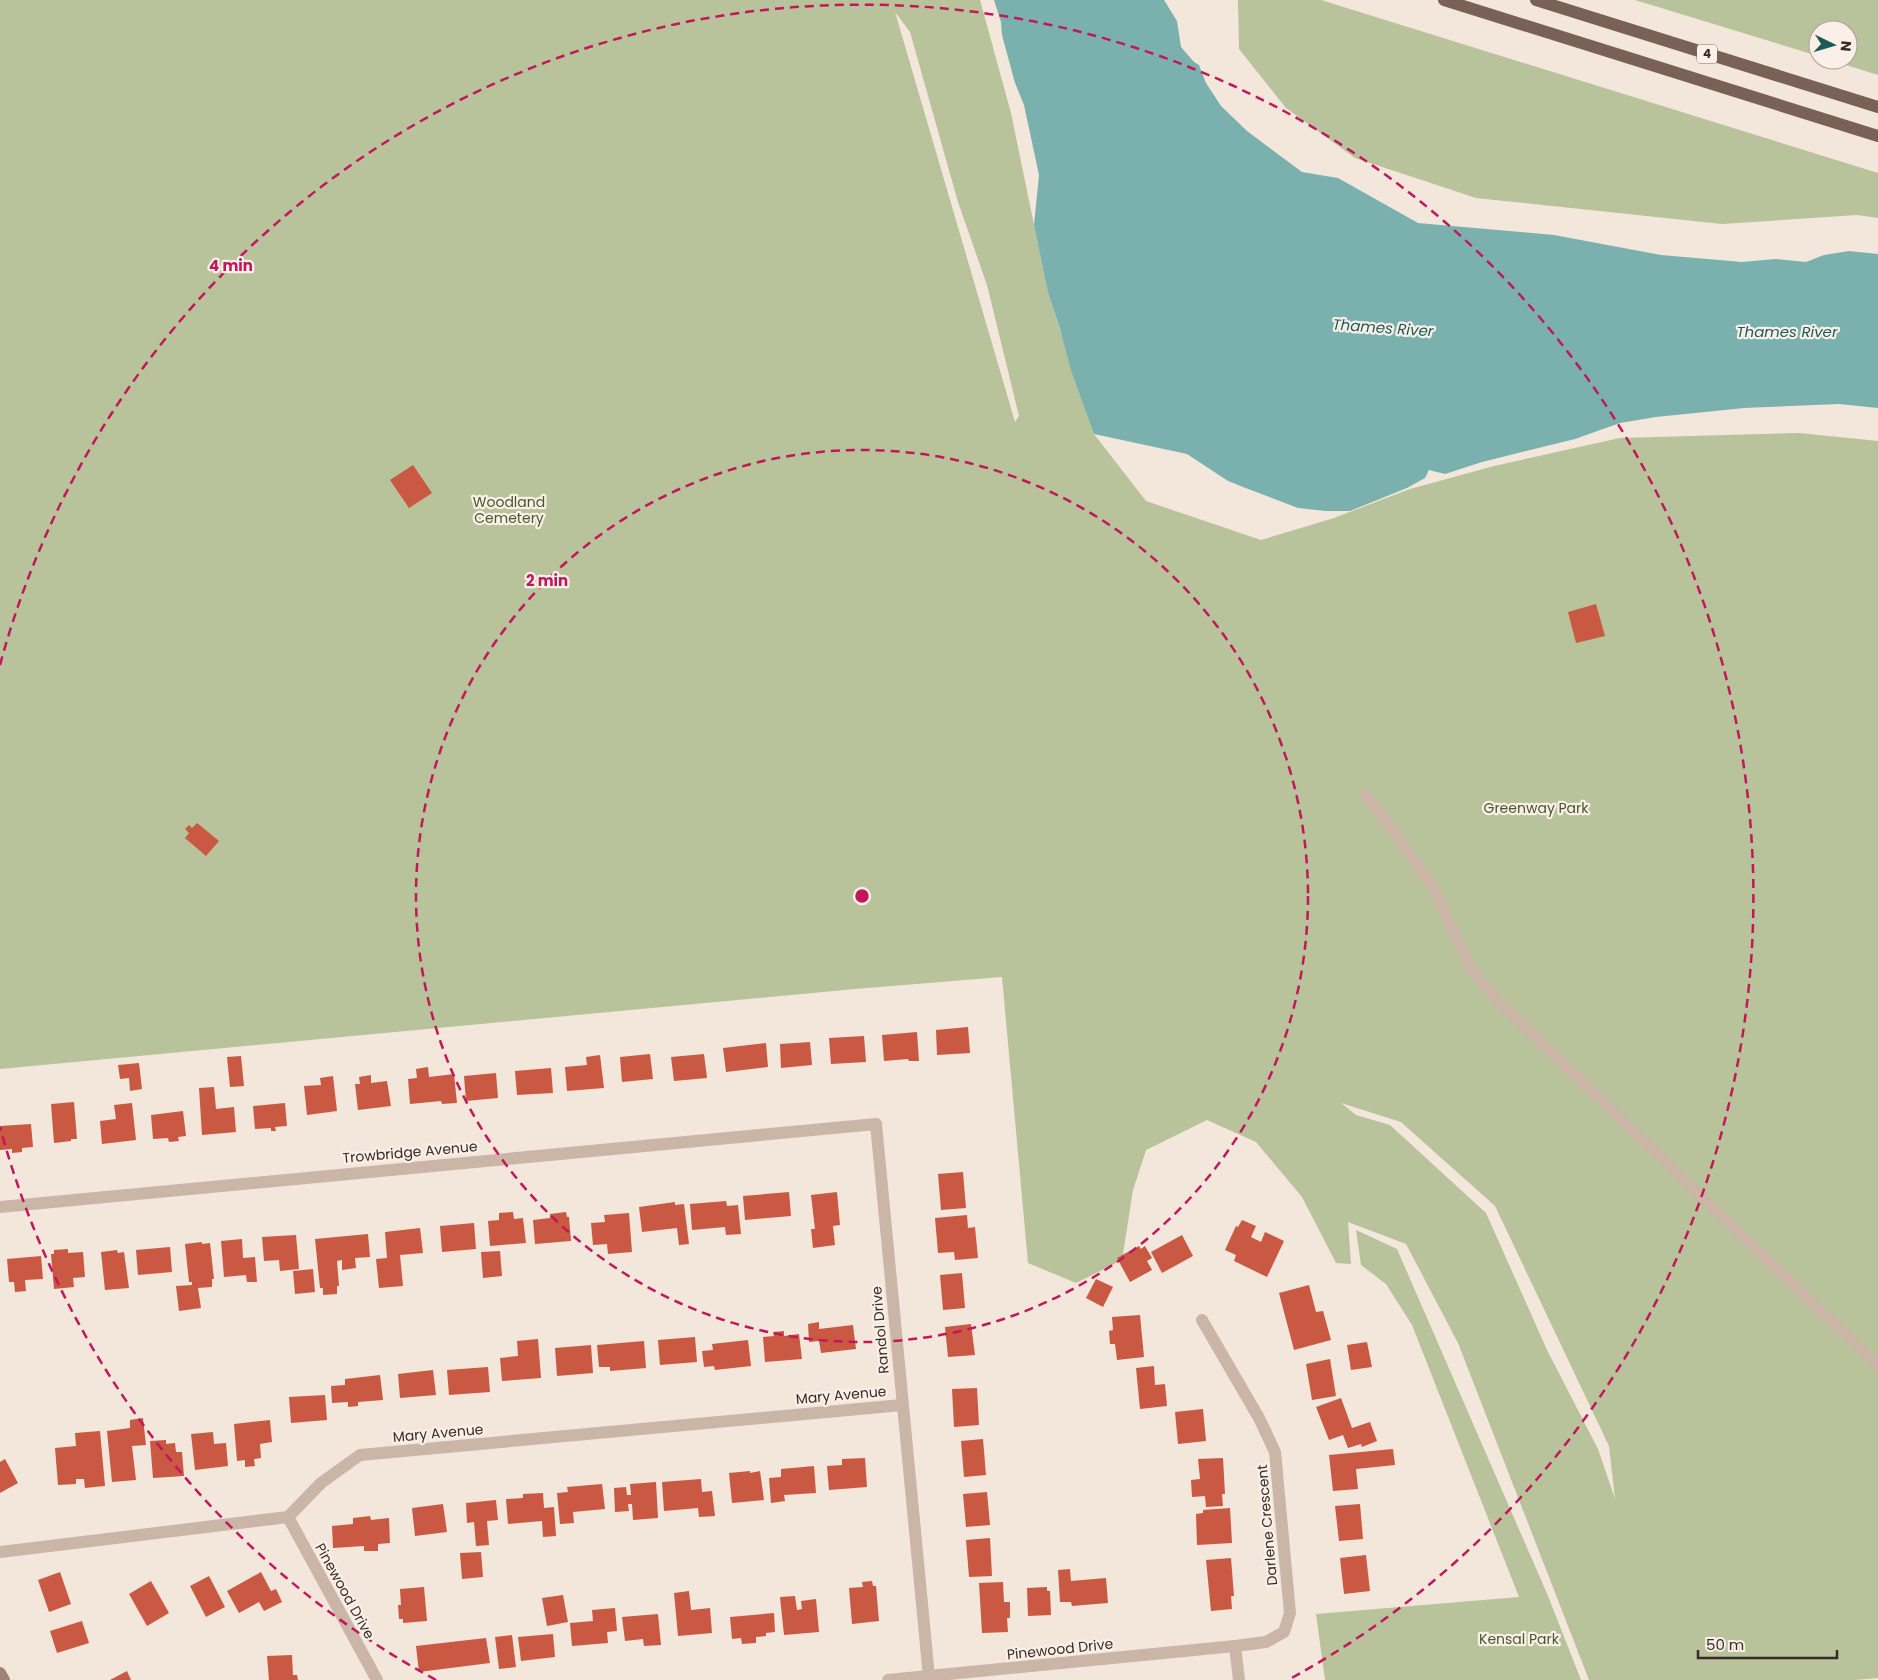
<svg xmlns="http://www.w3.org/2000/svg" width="1878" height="1680" viewBox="0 0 1878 1680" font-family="Poppins,sans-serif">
  <rect width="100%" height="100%" fill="#f3e6db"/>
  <g fill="#b8c29b" fill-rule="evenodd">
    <path d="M0 0H980L1011 113 1048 293 1094 434 1146 501 1261 540 1334 518 1410 489 1494 466 1620 438 1799 433 1878 441V1678L1855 1680H1589L1458 1343 1406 1244 1348 1222 1351 1264 1336 1263 1302 1197 1256 1142 1207 1120 1146 1150 1133 1190 1122 1260 1076 1283 1028 1263 1002 977 855 989 0 1069ZM895 12 910 32 958 202 987 285 1019 416 1015 422ZM1341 1103 1401 1122 1495 1206 1609 1446 1615 1499 1598 1449 1547 1350 1486 1213 1390 1125 1356 1115Z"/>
    <path d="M1238 0H1321L1878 173V218L1857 215 1722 224 1476 198 1355 158 1286 108 1239 49Z"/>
    <path d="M1635 0H1878V75L1830 60H1848V30H1818V56Z"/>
    <path d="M1356 1230 1397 1249 1548 1596 1581 1680H1325L1316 1614 1519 1597 1412 1325 1386 1284 1361 1265Z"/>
  </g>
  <path fill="#7ab1ae" d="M994 0H1164L1177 21 1181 47 1194 62 1199 65 1206 83 1221 106 1247 131 1302 172 1338 178 1418 223 1554 235 1661 255 1742 262 1776 259 1806 262 1824 255 1849 251 1878 254V408L1839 404 1744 408 1656 417 1620 423 1575 439 1482 462 1445 474 1429 470 1425 478 1407 488 1350 511H1326L1298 508 1243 487 1228 481 1187 454 1094 434 1071 370 1060 329 1048 293 1034 225 1039 175 1024 105 1015 83 1002 35 1001 22Z"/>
  <g fill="#c95943">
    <path d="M413 465 432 493 409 508 390 480Z"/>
    <path d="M1596 604 1605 636 1576 643 1568 612Z"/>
    <path d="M197 823 219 841 206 856 185 838 189 833 185 829 189 825 192 828Z"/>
    <path d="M968 1027 970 1053 937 1055 936 1030Z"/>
    <path d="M917 1032 919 1061H909L908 1059 884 1061 882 1035Z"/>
    <path d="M864 1036 866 1062 831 1064 829 1038Z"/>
    <path d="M810 1042 812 1065 781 1068 780 1044Z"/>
    <path d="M766 1043 768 1067 726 1072 723 1048Z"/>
    <path d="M650 1054 653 1079 622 1082 620 1057Z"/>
    <path d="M704 1054 707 1078 674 1081 671 1057Z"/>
    <path d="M600 1055 604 1088 567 1091 565 1067 587 1065 586 1057Z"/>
    <path d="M241 1056 244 1086 230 1087 227 1057Z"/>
    <path d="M139 1063 142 1089 130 1091 129 1078 120 1079 118 1065Z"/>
    <path d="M428 1067 429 1077 454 1074 457 1103 442 1104 441 1101 410 1104 408 1079 417 1078 416 1069Z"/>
    <path d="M551 1068 553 1093 517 1095 515 1071Z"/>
    <path d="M496 1073 498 1098 466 1101 464 1076Z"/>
    <path d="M371 1075V1083L387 1081 391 1106 358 1110 355 1084H360L359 1077Z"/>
    <path d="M333 1076 337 1111 307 1115 304 1086 321 1085 320 1078Z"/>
    <path d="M214 1087 216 1109 234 1107 236 1132 202 1135 199 1088Z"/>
    <path d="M74 1102 77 1139H71V1141L54 1143 51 1104Z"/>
    <path d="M132 1103 136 1140 102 1144 100 1121 116 1119 114 1105Z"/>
    <path d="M285 1103 287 1126 275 1127 276 1131H271V1128L255 1129 253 1106Z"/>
    <path d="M183 1111 186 1136 178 1137 179 1141 169 1142 168 1138 153 1139 151 1115Z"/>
    <path d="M31 1124 33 1147 22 1148V1152L12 1153V1149L0 1150V1126Z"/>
    <path d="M963 1172 966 1208 941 1210 938 1174Z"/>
    <path d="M789 1192 791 1216 745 1220 743 1196Z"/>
    <path d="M837 1192 840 1225 833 1226 835 1245 813 1248 811 1229H815L811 1195Z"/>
    <path d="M726 1201 727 1206 738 1205 741 1234 726 1235 725 1227 692 1230 690 1204Z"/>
    <path d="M675 1202V1205L684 1204 689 1244 679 1245 677 1228 642 1232 639 1207Z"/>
    <path d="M513 1212 514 1219 523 1218 526 1243 490 1246 488 1221 499 1220V1213Z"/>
    <path d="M566 1212 567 1217H569L571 1241 535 1244 533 1220 550 1218V1214Z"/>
    <path d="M629 1213 632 1252 608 1254 607 1244 593 1245 591 1223 605 1222 604 1215Z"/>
    <path d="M967 1215 968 1228 975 1227 978 1258 955 1260 954 1252 938 1253 935 1218Z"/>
    <path d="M1242 1220 1256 1226 1251 1237 1261 1242 1265 1232 1284 1241 1267 1277 1234 1261 1236 1255 1225 1250 1236 1226 1238 1227Z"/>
    <path d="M474 1223 476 1249 442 1252 440 1226Z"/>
    <path d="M420 1228 423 1253 400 1255 403 1286 379 1288 376 1259 387 1258 385 1232Z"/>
    <path d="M368 1234 370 1257 355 1258 356 1268 342 1270V1260L337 1261 339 1286H337V1294L323 1295V1288H320L315 1239Z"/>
    <path d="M296 1235 299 1269 280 1271 279 1260 264 1261 262 1237Z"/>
    <path d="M1182 1235 1193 1256 1162 1273 1151 1252Z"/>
    <path d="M242 1239 243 1258 255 1257 257 1282H247L246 1275 224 1277 221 1241Z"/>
    <path d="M202 1242V1244L210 1243 214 1279H212V1287L198 1288 201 1308 179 1311 176 1286 192 1285V1282H189L185 1244Z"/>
    <path d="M1139 1246 1141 1249 1145 1246 1152 1258 1147 1261 1152 1270 1130 1282 1117 1258Z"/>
    <path d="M170 1247 172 1272 138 1275 136 1250Z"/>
    <path d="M68 1249V1253L83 1252 85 1277 73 1278 74 1287 54 1289 51 1254H54V1250Z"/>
    <path d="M117 1250 118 1253 124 1252 129 1288 105 1290 101 1252Z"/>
    <path d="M500 1251 502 1276 483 1278 481 1252Z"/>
    <path d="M41 1256 43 1279 25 1280 26 1291 15 1292 14 1282H9L7 1259Z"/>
    <path d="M313 1269 315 1292 295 1294 293 1271Z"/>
    <path d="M962 1273 965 1308 943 1310 940 1275Z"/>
    <path d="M1096 1279 1113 1287 1103 1307 1086 1298Z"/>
    <path d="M1309 1285 1316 1312 1323 1311 1331 1340 1294 1350 1279 1293Z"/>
    <path d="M1140 1315 1144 1357 1117 1360 1115 1344H1110L1109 1331 1113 1330 1112 1317Z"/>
    <path d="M819 1322V1329L853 1325 856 1349 821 1353 819 1341 809 1342 808 1324Z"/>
    <path d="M971 1324 975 1355 948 1357 945 1327Z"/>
    <path d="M784 1331V1336L799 1334 802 1359 765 1362 763 1337 774 1336 773 1332Z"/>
    <path d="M695 1337 697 1362 660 1365 658 1340Z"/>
    <path d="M538 1339 541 1378 502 1381 500 1358 518 1356 517 1341Z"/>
    <path d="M748 1340 751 1366 715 1370 714 1366 704 1367 702 1351 713 1350 712 1344Z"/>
    <path d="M644 1341 646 1368 610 1371V1367H599L597 1345Z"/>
    <path d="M1367 1342 1372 1367 1351 1370 1347 1345Z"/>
    <path d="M591 1345 593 1373 557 1376 555 1348Z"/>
    <path d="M1330 1359 1336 1396 1312 1400 1306 1364Z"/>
    <path d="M1154 1366 1155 1385 1165 1384 1167 1406 1140 1409 1136 1368Z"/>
    <path d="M488 1367 490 1392 449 1395 447 1370Z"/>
    <path d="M433 1370 436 1395 400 1398 398 1374Z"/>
    <path d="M380 1375 383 1400 358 1402V1406L348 1407V1402L332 1403 331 1386 345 1385V1379Z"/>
    <path d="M977 1388 979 1425 954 1427 952 1389Z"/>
    <path d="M325 1395 327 1420 291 1423 289 1397Z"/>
    <path d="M1341 1398 1352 1428 1370 1422 1377 1441 1362 1447 1361 1444 1348 1448 1343 1435 1329 1440 1316 1407Z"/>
    <path d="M1203 1409 1206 1441 1178 1444 1175 1412Z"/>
    <path d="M143 1418 146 1445 132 1446 136 1480 112 1482 107 1431 130 1428V1420Z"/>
    <path d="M270 1420 272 1442 260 1444 261 1458 254 1459 255 1466 245 1467V1460L237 1461 234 1424Z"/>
    <path d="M100 1431 105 1486 85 1488 84 1479H76V1484L58 1485 55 1448 76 1446 75 1433Z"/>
    <path d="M213 1432 214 1444 226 1443 228 1466 195 1470 191 1434Z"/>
    <path d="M983 1439 986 1475 964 1477 961 1441Z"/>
    <path d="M166 1440V1444L175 1443 176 1452H182L184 1476 153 1478 150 1441Z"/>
    <path d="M1393 1449 1395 1465 1356 1469 1358 1489 1333 1491 1329 1455Z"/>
    <path d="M865 1458 867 1487 829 1490 827 1466 842 1465V1459Z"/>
    <path d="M1223 1458 1225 1494H1222L1223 1506 1206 1507 1205 1496 1192 1497 1191 1480 1200 1479 1198 1459Z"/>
    <path d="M5 1459 18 1483 0 1493V1462Z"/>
    <path d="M814 1466 816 1493 784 1495 785 1501 771 1503 769 1478 781 1477V1469Z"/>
    <path d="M750 1471V1473L760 1471 764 1500 732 1503 729 1473Z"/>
    <path d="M701 1479 702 1492 712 1491 715 1516 699 1517 698 1508 664 1511 662 1482Z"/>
    <path d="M656 1482 658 1518 633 1520 632 1504H628L629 1511 615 1512 614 1488 626 1487 627 1495H631L630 1484Z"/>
    <path d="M602 1484 605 1509 573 1512 574 1523 560 1524 557 1493 568 1492 567 1487Z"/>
    <path d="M987 1492 990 1525 966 1527 963 1494Z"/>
    <path d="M543 1493 544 1508 554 1507 556 1536 543 1537 542 1521 508 1524 506 1499 523 1498V1494Z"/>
    <path d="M496 1500 498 1520 487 1521 489 1545 476 1546 474 1522 467 1523 466 1503Z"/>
    <path d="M443 1504 447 1532 415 1536 412 1508Z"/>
    <path d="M1360 1504 1363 1539 1339 1541 1335 1506Z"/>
    <path d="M1230 1508 1232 1543 1197 1545 1196 1514 1203 1513V1510Z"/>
    <path d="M370 1516 371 1520 389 1518 390 1543 378 1544V1551H364V1546L333 1548 332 1526 353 1524V1518Z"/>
    <path d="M990 1538 992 1576 969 1577 966 1540Z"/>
    <path d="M481 1552 483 1577 462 1579 460 1553Z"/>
    <path d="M1366 1555 1370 1591 1344 1594 1340 1558Z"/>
    <path d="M1231 1558 1234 1596H1231L1232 1609 1211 1611 1206 1560Z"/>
    <path d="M1070 1569 1071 1581 1106 1578 1108 1603 1072 1606 1071 1602H1060L1058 1570Z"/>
    <path d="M60 1572 71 1604 49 1612 38 1580Z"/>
    <path d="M261 1572 271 1591 276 1589 282 1602 264 1611 259 1602 239 1613 227 1591Z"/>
    <path d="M209 1576 225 1607 206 1617 190 1586Z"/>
    <path d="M151 1581 169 1613 147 1626 129 1594Z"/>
    <path d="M872 1581 873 1586H876L879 1621 852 1624 849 1588 863 1587 862 1582Z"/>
    <path d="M1003 1582 1004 1602H1010V1618H1007L1008 1632 982 1633 979 1583Z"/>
    <path d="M424 1587 427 1621 403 1623V1619H399L398 1605H401L400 1589Z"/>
    <path d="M1047 1587V1591H1050L1051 1615 1028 1616 1027 1588Z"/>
    <path d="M689 1591 691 1610 710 1608 712 1633 678 1636 674 1593Z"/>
    <path d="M563 1595 568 1622 547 1626 542 1598Z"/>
    <path d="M795 1596 797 1610 802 1609 801 1601 816 1599 819 1632 784 1635 780 1597Z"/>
    <path d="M615 1608 617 1631 607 1632 608 1643 572 1646 570 1623 593 1621 592 1610Z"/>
    <path d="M774 1613 775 1632 766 1633V1636L756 1637V1643L742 1644 741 1638 732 1639 730 1617Z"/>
    <path d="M658 1614 661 1645 644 1646 643 1639 625 1641 622 1617Z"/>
    <path d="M82 1621 89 1643 57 1653 50 1631Z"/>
    <path d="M553 1634 555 1657 521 1661 518 1637Z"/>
    <path d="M512 1635 516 1667 499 1669 495 1637Z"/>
    <path d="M486 1638 490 1663 419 1672 416 1646Z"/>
    <path d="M292 1655 293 1675H297L298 1680H269L267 1656Z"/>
    <path d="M127 1671 131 1680H110Z"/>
  </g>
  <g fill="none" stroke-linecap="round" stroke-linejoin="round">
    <path stroke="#cbb5a7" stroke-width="11" d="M1365 795 1390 826 1433 888 1472 970 1498 1001 1878 1366"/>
    <g stroke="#cbb5a7" stroke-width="12">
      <path d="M0 1207 876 1124 929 1677"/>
      <path d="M288 1517 377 1680"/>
      <path d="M0 1552 288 1517 321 1483 360 1455 902 1405"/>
      <path d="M1235 1646 1239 1680"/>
      <path d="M888 1680 1235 1646 1266 1642 1284 1632 1290 1613 1275 1452 1259 1418 1202 1320"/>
    </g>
    <path stroke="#9f8378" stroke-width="12" d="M0 1673 4 1680"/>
    <g stroke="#7a6158" stroke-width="12">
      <path d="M1444 0 1878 136"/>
      <path d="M1536 0 1878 107"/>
    </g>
  </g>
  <g fill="none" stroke="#c2185b" stroke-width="2.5" stroke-dasharray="9 6">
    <circle cx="862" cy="896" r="446"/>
    <path d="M436 1680A892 892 0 0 1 0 1127M0 665A892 892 0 1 1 1288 1680"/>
  </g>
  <g text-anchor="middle" stroke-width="4.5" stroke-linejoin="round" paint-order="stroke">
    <rect fill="#faf0e8" stroke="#726662" stroke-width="1" x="1697" y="44.5" width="20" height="19" rx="4"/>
    <g font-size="12" font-weight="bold" fill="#372b28">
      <text x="1707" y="58">4</text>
    </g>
    <g font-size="14" fill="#4a562b" stroke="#faf0e8">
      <text x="509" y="507">Woodland<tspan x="509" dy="16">Cemetery</tspan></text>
      <text x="1536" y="813">Greenway Park</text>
      <text x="1519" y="1644">Kensal Park</text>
    </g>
    <g font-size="14" fill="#372b28" stroke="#faf0e8">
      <text transform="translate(410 1152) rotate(-5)" y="5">Trowbridge Avenue</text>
      <text transform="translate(880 1330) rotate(-95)" y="5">Randol Drive</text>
      <text transform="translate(841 1395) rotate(-5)" y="5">Mary Avenue</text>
      <text transform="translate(438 1433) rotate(-5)" y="5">Mary Avenue</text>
      <text transform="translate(1267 1525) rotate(-95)" y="5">Darlene Crescent</text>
      <text transform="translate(345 1591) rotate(61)" y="5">Pinewood Drive</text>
      <text transform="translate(1060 1649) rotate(-6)" y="5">Pinewood Drive</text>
    </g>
    <g font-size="15" font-style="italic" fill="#1c5a59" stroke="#faf0e8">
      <text transform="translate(1383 328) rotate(4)" y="5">Thames River</text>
      <text x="1787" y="337">Thames River</text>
    </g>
  </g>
  <circle cx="862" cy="896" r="8" fill="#c2185b" stroke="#faf0e8" stroke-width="2.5"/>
  <g font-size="15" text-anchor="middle" font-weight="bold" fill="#c2185b" stroke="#faf0e8" stroke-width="4.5" stroke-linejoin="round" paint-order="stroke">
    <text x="231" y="271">4 min</text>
    <text x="547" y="586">2 min</text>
  </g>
  <g transform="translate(1833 45) rotate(95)"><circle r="24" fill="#faf0e8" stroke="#aca19b"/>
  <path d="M0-4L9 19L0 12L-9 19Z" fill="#1c5a59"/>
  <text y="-8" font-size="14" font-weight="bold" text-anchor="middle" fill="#372b28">N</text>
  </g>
  <path d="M1698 1650v8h139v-8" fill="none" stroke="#372b28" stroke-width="2.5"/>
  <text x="1706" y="1650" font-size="15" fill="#372b28" stroke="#faf0e8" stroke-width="4" paint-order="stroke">50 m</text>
</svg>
